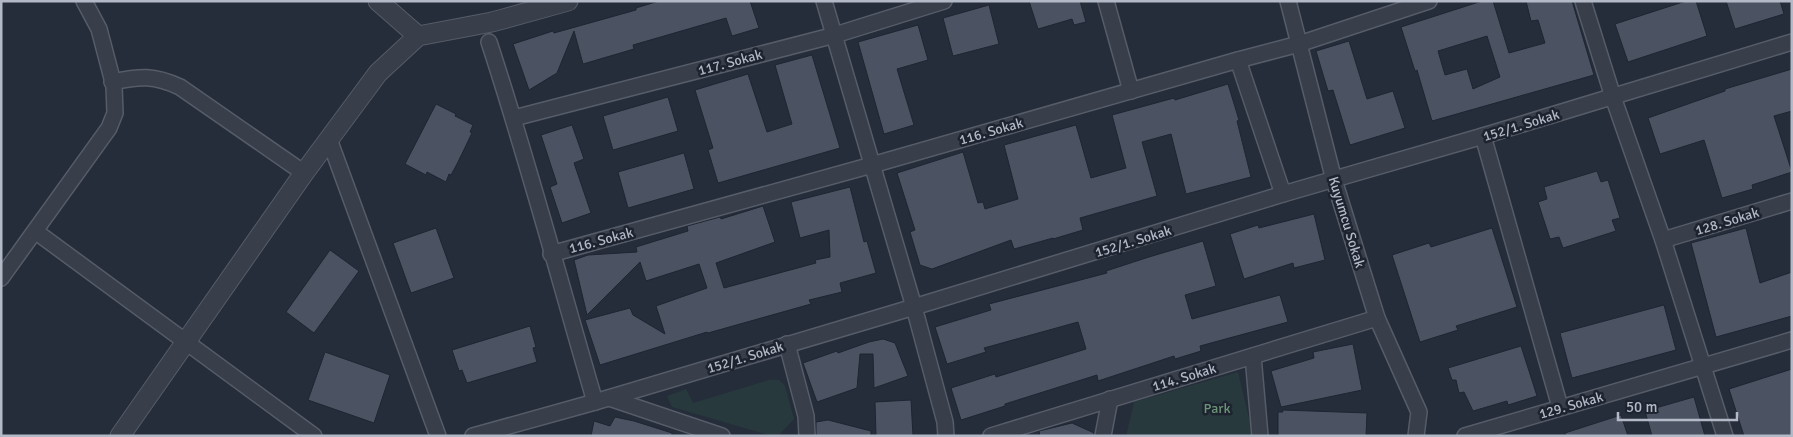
<svg xmlns="http://www.w3.org/2000/svg" width="1793" height="437" viewBox="0 0 1793 437" font-family="Signika,sans-serif">
  <rect width="100%" height="100%" fill="#252c3a"/>
  <g fill="#27393c">
    <path d="M1238 372 1252 431 1251 436H1126L1134 402Z"/>
    <path d="M769 380H779L785 386 794 419 778 436H772L672 407 667 396 686 389 693 403Z"/>
  </g>
  <g fill="#4b5363" stroke="#1f2531" fill-rule="evenodd">
    <path d="M659 1H750L759 28 732 36 726 18 633 45 634 49 583 64 574 31 557 73 529 90 513 44 553 31 554 33 636 10V8Z"/>
    <path d="M1029 1H1080L1086 22 1074 25 1072 19 1038 29Z"/>
    <path d="M1482 1H1493L1509 53 1545 43 1538 20 1531 21 1526 1H1572L1594 75 1432 121 1417 70 1415 71 1401 27ZM1487 36 1500 77 1473 89 1467 69 1445 75 1438 51Z"/>
    <path d="M1686 1H1696L1707 36 1628 62 1615 24Z"/>
    <path d="M1726 1H1780L1784 14 1735 29Z"/>
    <path d="M989 5 999 44 953 56 943 18Z"/>
    <path d="M918 25 928 60 897 69 914 125 884 134 858 42Z"/>
    <path d="M1349 41 1367 99 1393 91 1405 128 1350 145 1333 90 1328 91 1316 51Z"/>
    <path d="M812 55 840 148 718 183 708 150 713 148 695 90 748 74 767 132 792 124 775 65Z"/>
    <path d="M1792 69V111L1774 116 1792 172 1752 185 1753 189 1722 198 1704 140 1660 154 1648 118 1725 91V89Z"/>
    <path d="M1228 84 1239 120 1237 121 1251 177 1186 194 1171 134 1142 142 1157 196 1080 218 1083 230 1053 239V238L1014 249 1011 240 932 269 920 265 910 232 915 230 897 173 963 152 978 203 983 202 985 209 1018 199 1004 145 1076 125 1091 178 1126 168 1112 115 1174 98 1175 100Z"/>
    <path d="M668 97 678 131 613 150 603 116Z"/>
    <path d="M436 104 456 114 455 116 473 125 470 132 472 133 457 164 451 175 449 174 446 182 427 172 426 175 405 164Z"/>
    <path d="M572 125 584 159 574 163 591 213 562 223 550 187 557 184 541 135Z"/>
    <path d="M684 153 694 189 628 208 618 172Z"/>
    <path d="M1597 171 1601 182 1608 180 1620 218 1612 220 1616 231 1563 248 1559 237 1550 239 1538 202 1547 199 1544 187Z"/>
    <path d="M850 187 864 242 867 241 876 273 840 283 842 292 809 300 811 304 708 333 707 332 600 365 585 320 630 308 633 315 665 334 656 306 707 288 699 264 646 281 640 262 587 315 574 260 588 255 637 252 636 247 688 231 687 226 720 217 721 219 763 206 775 242 716 263 724 288 816 263 815 260 830 257 829 230 800 238 791 202Z"/>
    <path d="M1314 214 1325 260 1294 268 1293 263 1244 279 1230 234 1258 225 1259 228Z"/>
    <path d="M436 228 454 278 411 293 393 243Z"/>
    <path d="M1492 228 1517 307 1456 326 1458 330 1420 342 1392 255 1429 243 1431 247Z"/>
    <path d="M1746 228 1760 283 1792 272V316L1716 337 1691 243Z"/>
    <path d="M1203 241 1216 286 1185 295 1192 319 1280 295 1288 322 1200 346 1201 351 1175 359 1174 356 1098 381 1097 375 1005 404V406L961 420 951 388 995 374 996 377 1086 349 1078 322 984 348 986 352 947 364 935 327 991 310 989 304 1107 273 1106 271 1149 257Z"/>
    <path d="M330 250 359 271 314 333 286 312Z"/>
    <path d="M1664 305 1676 350 1572 378 1560 333Z"/>
    <path d="M530 326 536 347 533 348 537 362 467 383 462 370 459 371 452 350Z"/>
    <path d="M883 339 895 343 908 376 874 388 873 354H860L857 388 817 402 803 363 837 351 838 353 869 342Z"/>
    <path d="M1353 344 1362 390 1281 407 1271 371 1314 358 1313 352Z"/>
    <path d="M1521 346 1537 396 1508 405 1507 401 1473 411 1464 392 1459 393 1456 380H1452L1448 368Z"/>
    <path d="M325 352 390 375 374 423 308 400Z"/>
    <path d="M1792 369V436H1744L1729 389Z"/>
    <path d="M1694 397 1705 436H1652L1645 411Z"/>
    <path d="M911 400 913 436H876L875 402Z"/>
    <path d="M1282 410 1367 413 1366 436H1278V412H1283Z"/>
    <path d="M1621 415 1628 436H1566L1565 433Z"/>
    <path d="M615 417 634 421 672 433V436H591L594 421 610 426Z"/>
    <path d="M828 420 871 431V436H816V422Z"/>
    <path d="M1072 423 1094 433V436H1040L1039 431Z"/>
  </g>
  <g fill="none" stroke-linecap="round" stroke-linejoin="round">
    <defs>
      <g id="minor">
        <path d="M824 1 914 307 945 422 946 436"/>
        <path d="M1106 1 1131 91"/>
        <path d="M1288 1 1334 180 1377 318 1419 412 1416 436"/>
        <path d="M1583 1 1613 97 1663 240 1725 436"/>
        <path d="M489 42C528 161 560 282 595 402"/>
        <path d="M1238 60 1283 194"/>
        <path d="M112 82C141 76 154 75 180 87L304 173"/>
        <path d="M514 118 835 35 944 1"/>
        <path d="M1483 136 1560 407"/>
        <path d="M329 139 438 436"/>
        <path d="M35 231 314 436"/>
        <path d="M1663 240 1792 201"/>
        <path d="M551 254 872 165 1238 60 1299 44 1429 1"/>
        <path d="M1 278 109 128 115 113 114 86 99 29 84 1"/>
        <path d="M787 344 806 416 807 436"/>
        <path d="M1253 356 1260 436"/>
        <path d="M609 398 722 436"/>
        <path d="M473 436 595 402 914 307 1283 194 1483 136 1792 42"/>
        <path d="M991 436 1377 318"/>
        <path d="M1103 436 1110 399"/>
        <path d="M1465 436 1792 340"/>
      </g>
      <g id="tertiary">
        <path d="M378 1 418 36"/>
        <path d="M120 436 304 173 378 73 418 36 492 22 568 1"/>
      </g>
    </defs>
    <use href="#minor" stroke="#565c68" stroke-width="18"/>
    <use href="#tertiary" stroke="#565c68" stroke-width="21"/>
    <use href="#minor" stroke="#383e4a" stroke-width="15"/>
    <use href="#tertiary" stroke="#383e4a" stroke-width="19"/>
  </g>
  <g text-anchor="middle" stroke-width="5" stroke-linejoin="round" paint-order="stroke">
    <g font-size="14" fill="#b3b9c6" stroke="#1d232f">
      <text transform="translate(730 62) rotate(-15)" y="5">117. Sokak</text>
      <text transform="translate(1521 125) rotate(-17)" y="5">152/1. Sokak</text>
      <text transform="translate(991 131) rotate(-16)" y="5">116. Sokak</text>
      <text transform="translate(1727 221) rotate(-17)" y="5">128. Sokak</text>
      <text transform="translate(1347 222) rotate(73)" y="5">Kuyumcu Sokak</text>
      <text transform="translate(601 240) rotate(-15)" y="5">116. Sokak</text>
      <text transform="translate(1133 241) rotate(-17)" y="5">152/1. Sokak</text>
      <text transform="translate(745 357) rotate(-17)" y="5">152/1. Sokak</text>
      <text transform="translate(1184 377) rotate(-17)" y="5">114. Sokak</text>
      <text transform="translate(1571 405) rotate(-16)" y="5">129. Sokak</text>
    </g>
    <g font-size="14" fill="#6c9578" stroke="#1d232f">
      <text x="1217" y="413">Park</text>
    </g>
  </g>
  <rect width="1793" height="437" fill="none" stroke="#b3b9c6" stroke-width="5"/>
  <path d="M1618 412v8h119v-8" fill="none" stroke="#b3b9c6" stroke-width="2.5"/>
  <text x="1626" y="412" font-size="15" fill="#b3b9c6" stroke="#1d232f" stroke-width="4" paint-order="stroke">50 m</text>
</svg>
